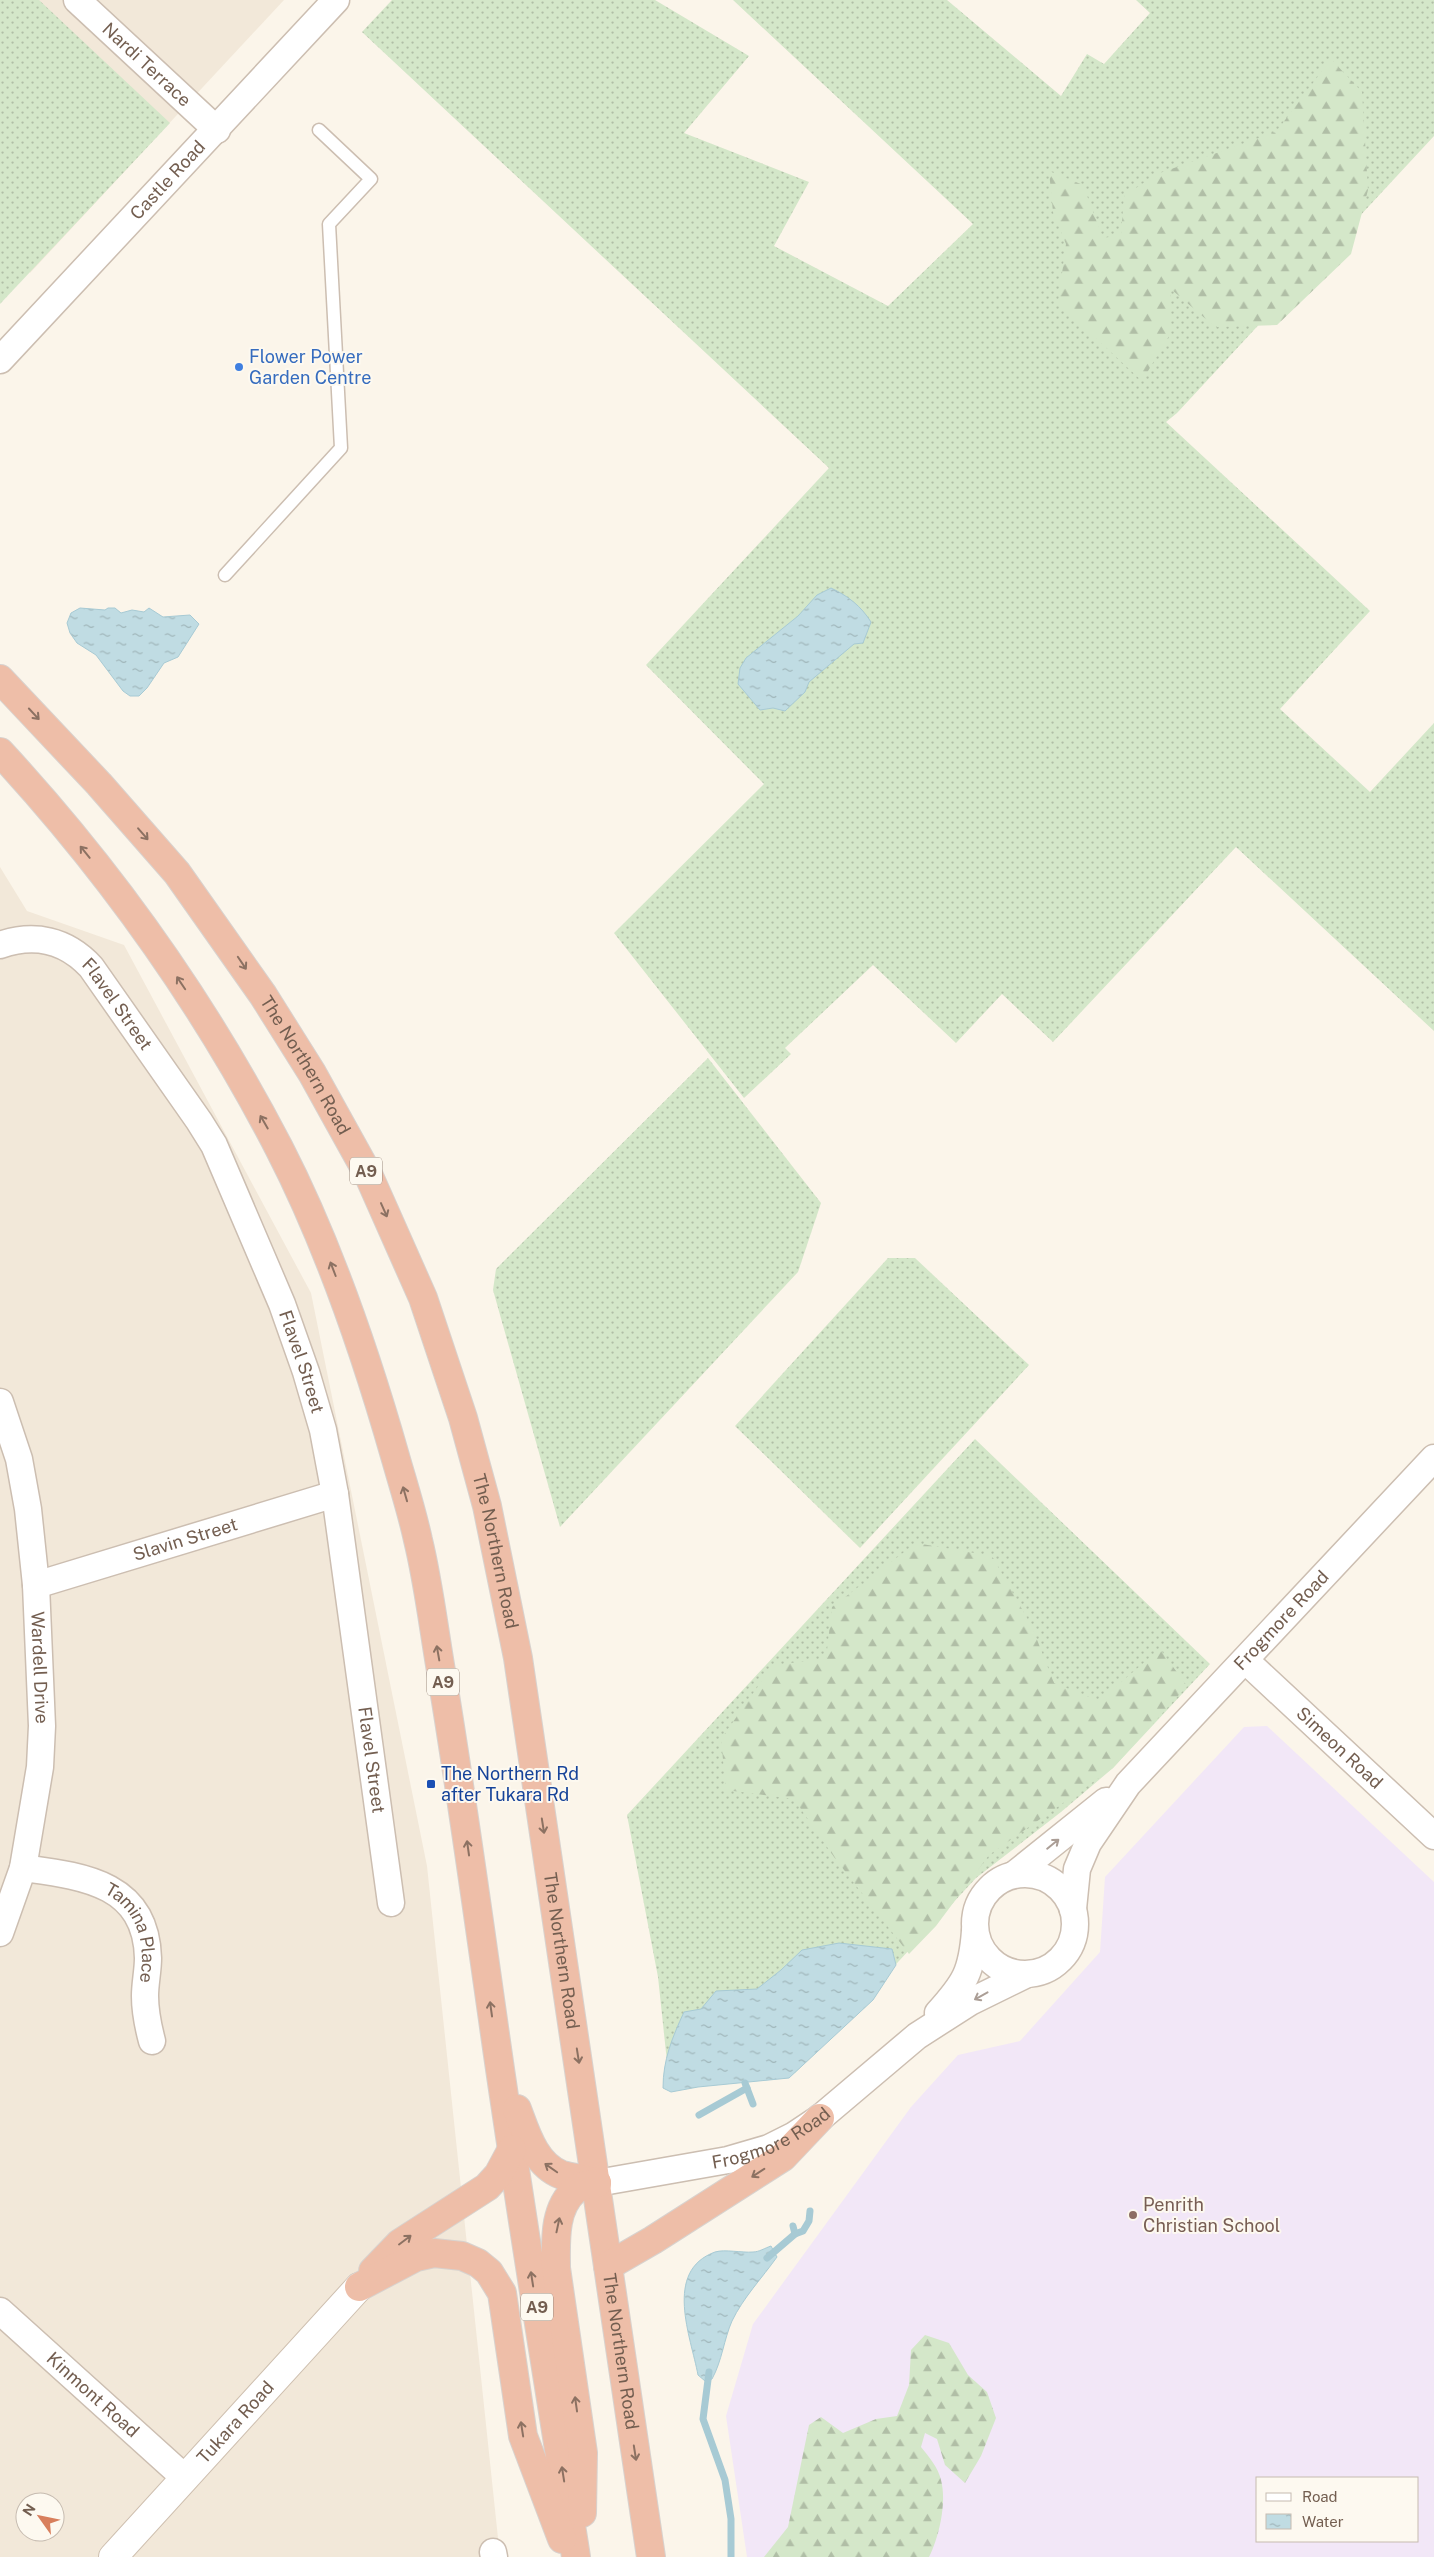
<svg xmlns="http://www.w3.org/2000/svg" width="1434" height="2557" viewBox="0 0 1434 2557" font-family="'Public Sans',sans-serif">
  <defs>
    <pattern id="grass-dots" width="8" height="8" patternUnits="userSpaceOnUse" patternTransform="scale(1.25)"><rect width="8" height="8" fill="#d4e7c9"/><path d="M2 2h.1M6 6h.1" fill="none" stroke="#b0bea6" stroke-width="1.8" stroke-linecap="round"/></pattern>
    <pattern id="forest-firs" width="22" height="20" patternUnits="userSpaceOnUse" patternTransform="scale(1.25)"><rect width="22" height="20" fill="#d4e7c9"/><path d="M5 1l3.5 6h-7zM16 11l3.5 6h-7z" fill="#b0bea6"/></pattern>
    <pattern id="water-ripples" width="26" height="14" patternUnits="userSpaceOnUse" patternTransform="scale(1.25)"><rect width="26" height="14" fill="#c0dce3"/><path d="M2 4q2-2 4 0t4 0M15 11q2-2 4 0t4 0" fill="none" stroke="#a0b6ba"/></pattern>
  </defs>
  <rect width="100%" height="100%" fill="#fbf5ea"/>
  <g fill="#f2e8d9" fill-rule="evenodd">
    <path d="M0 0H284L30 273Z"/>
    <path d="M0 867 27 911 124 945 311 1293 427 1866 500 2557H0ZM25 2502H55V2532H25Z"/>
  </g>
  <path fill="#f2e7f7" fill-rule="evenodd" d="M1267 1726 1434 1882V2557H747L726 2416 753 2324 911 2107 958 2055 1020 2041 1100 1952 1105 1877 1244 1727ZM1258 2478H1418V2541H1258Z"/>
  <g fill="url(#grass-dots)">
    <path d="M0 0H39L170 123 0 304Z"/>
    <path d="M392 0H655L749 56 684 133 809 182 774 246 888 306 973 224 733 0H947L1061 96 1087 54 1104 64 1150 13 1136 0H1434V136L1177 413 1166 422 1370 611 1280 709 1370 792 1434 723V1031L1236 847 1053 1042 1002 994 956 1043 873 965 785 1048 791 1054 744 1098 614 933 764 784 646 665 829 468 362 32Z"/>
    <path d="M708 1058 821 1203 798 1272 560 1527 493 1290 496 1269Z"/>
    <path d="M888 1258H915L1029 1365 860 1548 735 1426Z"/>
    <path d="M975 1439 1210 1664 1113 1768 1061 1812 976 1878 795 2073 670 2090 658 1977 627 1815Z"/>
  </g>
  <g fill="url(#forest-firs)">
    <path d="M1331 59 1362 92 1368 190 1351 254 1277 325 1215 327 1171 289 1169 336 1142 381 1058 303 1066 244 1053 212 1049 171 1083 185 1103 238 1121 235 1124 196 1157 174 1276 132Z"/>
    <path d="M916 1543 992 1556 1032 1627 1054 1683 1099 1701 1160 1649 1187 1686 1113 1768 989 1855 936 1926 909 1954 834 1857 794 1799 726 1790 721 1739 773 1665 826 1659 832 1607Z"/>
    <path d="M925 2335 949 2343 968 2375 987 2392 996 2418 981 2456 965 2483 945 2465 937 2439 925 2433 921 2447C929 2457 938 2467 941 2480 947 2503 939 2537 929 2557H764L788 2527 809 2425 821 2417 843 2433 876 2419 897 2416 909 2385 911 2350Z"/>
  </g>
  <g fill="url(#water-ripples)" stroke="#a7cad4">
    <path d="M831 588C848 596 861 606 871 622L863 643 854 644 809 682 805 692 785 711 773 708 760 710 738 684 740 668 746 658 798 616 817 595Z"/>
    <path d="M80 608 105 610 108 608H115L121 613 132 610 144 612 149 608 163 617 190 615 199 624 178 657 164 663 147 688 139 696H130L123 691 96 655 77 643 70 633 67 623 71 613Z"/>
    <path d="M839 1943 892 1949 896 1965 873 2000 789 2078 698 2087 671 2092 663 2088C663 2060 672 2038 684 2012L701 2009 716 1991 757 1989 781 1970 802 1950Z"/>
    <path d="M771 2246 777 2257C762 2278 743 2298 732 2321 724 2339 722 2361 712 2379L705 2381 698 2375C691 2337 663 2271 715 2252 725 2249 742 2253 753 2252 759 2252 765 2248 771 2246Z"/>
  </g>
  <g fill="none" stroke-linecap="round" stroke-linejoin="round">
    <g stroke="#a7cad4" stroke-width="7">
      <path d="M745 2083 753 2104"/>
      <path d="M699 2115 747 2088"/>
      <path d="M795 2234 803 2231 809 2221 810 2211"/>
      <path d="M767 2258 795 2234 793 2226"/>
      <path d="M709 2372 703 2419 725 2480 731 2519V2557"/>
    </g>
    <defs>
      <path id="lane" d="M225 575 341 448 329 224 371 179 319 130"/>
      <g id="street">
        <path id="s1" d="M77 0 217 130"/>
        <path id="s2" d="M0 360 336 0"/>
        <path id="s3" d="M0 945C34 933 66 940 91 967L199 1121 214 1145 282 1304 306 1372 323 1430 335 1494 391 1903"/>
        <path id="s4" d="M0 1402 19 1459 28 1509 36 1585 42 1726 40 1767 23 1868 0 1933"/>
        <path id="s5" d="M36 1585 335 1494"/>
        <path id="s6" d="M1245 1660 1434 1836"/>
        <path id="s7" d="M23 1868C81 1876 146 1882 148 1958 148 1971 145 1983 145 1996 145 2012 148 2026 152 2041"/>
        <circle cx="1025" cy="1924" r="50"/>
        <path d="M1015 1874 1106 1801"/>
        <path id="s8" d="M1073 1909 1077 1869 1088 1843 1128 1784 1434 1458"/>
        <path d="M938 2013C965 1983 972 1972 975 1931"/>
        <path id="s9" d="M597 2183 728 2160 769 2148 793 2136 820 2118 917 2036 970 2002 1025 1975"/>
        <path id="s10" d="M0 2311 185 2478"/>
        <path d="M493 2552 494 2557"/>
      </g>
      <g id="secondary">
        <path id="s11" d="M113 2557 359 2287"/>
      </g>
      <g id="highway">
        <path id="s12" d="M0 679 99 784 177 873 263 995 312 1073 368 1174 423 1298 463 1418 487 1506 518 1658 651 2557"/>
        <path d="M0 752C109 870 205 1005 279 1148 329 1245 365 1351 395 1456 403 1484 412 1512 418 1540 428 1581 433 1623 440 1665 460 1783 476 1901 493 2020 518 2199 548 2378 576 2557"/>
        <path d="M517 2109C526 2133 535 2165 562 2175 573 2178 586 2179 597 2183"/>
        <path d="M608 2266 653 2240 783 2157 820 2118"/>
        <path d="M373 2271 400 2243 487 2187 498 2175 512 2149"/>
        <path d="M359 2287 416 2257 434 2253 462 2256 478 2263 489 2272 502 2293 523 2436 562 2539"/>
        <path d="M582 2513 583 2453 556 2268C556 2243 553 2209 575 2190 581 2185 590 2184 597 2183"/>
      </g>
    </defs>
    <use href="#lane" stroke="#ccbeb1" stroke-width="15"/>
    <use href="#street" stroke="#ccbeb1" stroke-width="29"/>
    <use href="#secondary" stroke="#cebfaf" stroke-width="30"/>
    <use href="#highway" stroke="#d8d2ce" stroke-width="30"/>
    <use href="#lane" stroke="#fff" stroke-width="12"/>
    <use href="#street" stroke="#fff" stroke-width="26"/>
    <use href="#secondary" stroke="#fff" stroke-width="28"/>
    <use href="#highway" stroke="#eebea8" stroke-width="28"/>
  </g>
  <defs><path id="oneway-shaft" d="M-6 0H5M1.5-3L5.5 0L1.5 3" fill="none" stroke-width="1.6" stroke-linecap="round" stroke-linejoin="round" transform="scale(1.25)"/></defs>
  <g stroke="#8c7162">
    <use href="#oneway-shaft" transform="translate(34 714) rotate(47)"/>
    <use href="#oneway-shaft" transform="translate(143 834) rotate(49)"/>
    <use href="#oneway-shaft" transform="translate(85 852) rotate(-129)"/>
    <use href="#oneway-shaft" transform="translate(242 963) rotate(56)"/>
    <use href="#oneway-shaft" transform="translate(181 983) rotate(-124)"/>
    <use href="#oneway-shaft" transform="translate(264 1122) rotate(-120)"/>
    <use href="#oneway-shaft" transform="translate(384 1210) rotate(66)"/>
    <use href="#oneway-shaft" transform="translate(333 1269) rotate(-111)"/>
    <use href="#oneway-shaft" transform="translate(405 1494) rotate(-106)"/>
    <use href="#oneway-shaft" transform="translate(438 1653) rotate(-100)"/>
    <use href="#oneway-shaft" transform="translate(543 1826) rotate(81)"/>
    <use href="#oneway-shaft" transform="translate(468 1848) rotate(-98)"/>
    <use href="#oneway-shaft" transform="translate(491 2009) rotate(-98)"/>
    <use href="#oneway-shaft" transform="translate(578 2056) rotate(81)"/>
    <use href="#oneway-shaft" transform="translate(551 2168) rotate(-145)"/>
    <use href="#oneway-shaft" transform="translate(758 2173) rotate(147)"/>
    <use href="#oneway-shaft" transform="translate(558 2225) rotate(-78)"/>
    <use href="#oneway-shaft" transform="translate(405 2240) rotate(-37)"/>
    <use href="#oneway-shaft" transform="translate(532 2279) rotate(-99)"/>
    <use href="#oneway-shaft" transform="translate(576 2404) rotate(-98)"/>
    <use href="#oneway-shaft" transform="translate(522 2429) rotate(-99)"/>
    <use href="#oneway-shaft" transform="translate(635 2453) rotate(81)"/>
    <use href="#oneway-shaft" transform="translate(563 2474) rotate(-99)"/>
  </g>
  <g stroke="#ab9e96">
    <use href="#oneway-shaft" transform="translate(1053 1844) rotate(-39)"/>
    <use href="#oneway-shaft" transform="translate(981 1996) rotate(151)"/>
  </g>
  <circle fill="#3f7fe0" stroke="#fdf9f0" stroke-width="2" cx="239" cy="367" r="5"/>
  <rect fill="#1a4fb4" stroke="#fdf9f0" stroke-width="2" x="426" y="1779" width="10" height="10" rx="2.5"/>
  <circle fill="#8d6e63" stroke="#fdf9f0" stroke-width="2" cx="1133" cy="2215" r="5"/>
  <g text-anchor="middle" stroke-width="4" stroke-linejoin="round" paint-order="stroke">
    <g fill="#fdf9f0" stroke="#9c8c80" stroke-width="1">
      <rect x="350" y="1157.5" width="32" height="27" rx="4"/>
      <rect x="427" y="1668.5" width="32" height="27" rx="4"/>
      <rect x="521" y="2293.5" width="32" height="27" rx="4"/>
    </g>
    <g font-size="16" font-weight="bold" fill="#735e50">
      <text x="366" y="1177">A9</text>
      <text x="443" y="1688">A9</text>
      <text x="537" y="2313">A9</text>
    </g>
    <g font-size="18" fill="#735e50" stroke="#fdf9f0">
      <text dy="6" stroke="none"><textPath href="#s1" startOffset="95">Nardi Terrace</textPath></text>
      <text dy="6" stroke="none"><textPath href="#s2" startOffset="246">Castle Road</textPath></text>
      <text dy="6" stroke="none"><textPath href="#s3" startOffset="145">Flavel Street</textPath></text>
      <text dy="6" stroke="none"><textPath href="#s12" startOffset="494">The Northern Road</textPath></text>
      <text dy="6" stroke="none"><textPath href="#s3" startOffset="550">Flavel Street</textPath></text>
      <text dy="6" stroke="none"><textPath href="#s5" startOffset="156">Slavin Street</textPath></text>
      <text dy="6" stroke="none"><textPath href="#s12" startOffset="1019">The Northern Road</textPath></text>
      <text dy="6" stroke="none"><textPath href="#s8" startOffset="364">Frogmore Road</textPath></text>
      <text dy="6" stroke="none"><textPath href="#s4" startOffset="270">Wardell Drive</textPath></text>
      <text dy="6" stroke="none"><textPath href="#s6" startOffset="129">Simeon Road</textPath></text>
      <text dy="6" stroke="none"><textPath href="#s3" startOffset="955">Flavel Street</textPath></text>
      <text dy="6" stroke="none"><textPath href="#s7" startOffset="142">Tamina Place</textPath></text>
      <text dy="6" stroke="none"><textPath href="#s12" startOffset="1424">The Northern Road</textPath></text>
      <text dy="6" stroke="none"><textPath href="#s9" startOffset="181">Frogmore Road</textPath></text>
      <text dy="6" stroke="none"><textPath href="#s12" startOffset="1829">The Northern Road</textPath></text>
      <text dy="6" stroke="none"><textPath href="#s10" startOffset="125">Kinmont Road</textPath></text>
      <text dy="6" stroke="none"><textPath href="#s11" startOffset="182">Tukara Road</textPath></text>
    </g>
    <g font-size="18" fill="#366cbe" stroke="#fdf9f0" text-anchor="start">
      <text x="249" y="363">Flower Power<tspan x="249" dy="21">Garden Centre</tspan></text>
    </g>
    <g font-size="18" fill="#164399" stroke="#fdf9f0" text-anchor="start">
      <text x="441" y="1780">The Northern Rd<tspan x="441" dy="21">after Tukara Rd</tspan></text>
    </g>
    <g font-size="18" fill="#785e54" stroke="#fdf9f0" text-anchor="start">
      <text x="1143" y="2211">Penrith<tspan x="1143" dy="21">Christian School</tspan></text>
    </g>
  </g>
  <rect x="1256" y="2477" width="162" height="65" fill="#fdf9f0" stroke="#c6bbb0"/>
  <rect x="1266" y="2493" width="25" height="8" fill="#ffffff" stroke="#c6bbb0"/>
  <text x="1302" y="2502" font-size="15" fill="#735e50">Road</text>
  <rect x="1266" y="2514" width="25" height="15" fill="url(#water-ripples)" stroke="#c6bbb0"/>
  <text x="1302" y="2527" font-size="15" fill="#735e50">Water</text>
  <g transform="translate(40 2517) rotate(303)"><circle r="24" fill="#fdf9f0" stroke="#c6bbb0"/>
  <path d="M0-4L9 19L0 12L-9 19Z" fill="#d87f5c"/>
  <text y="-8" font-size="14" font-weight="bold" text-anchor="middle" fill="#735e50">N</text>
  </g>
</svg>
